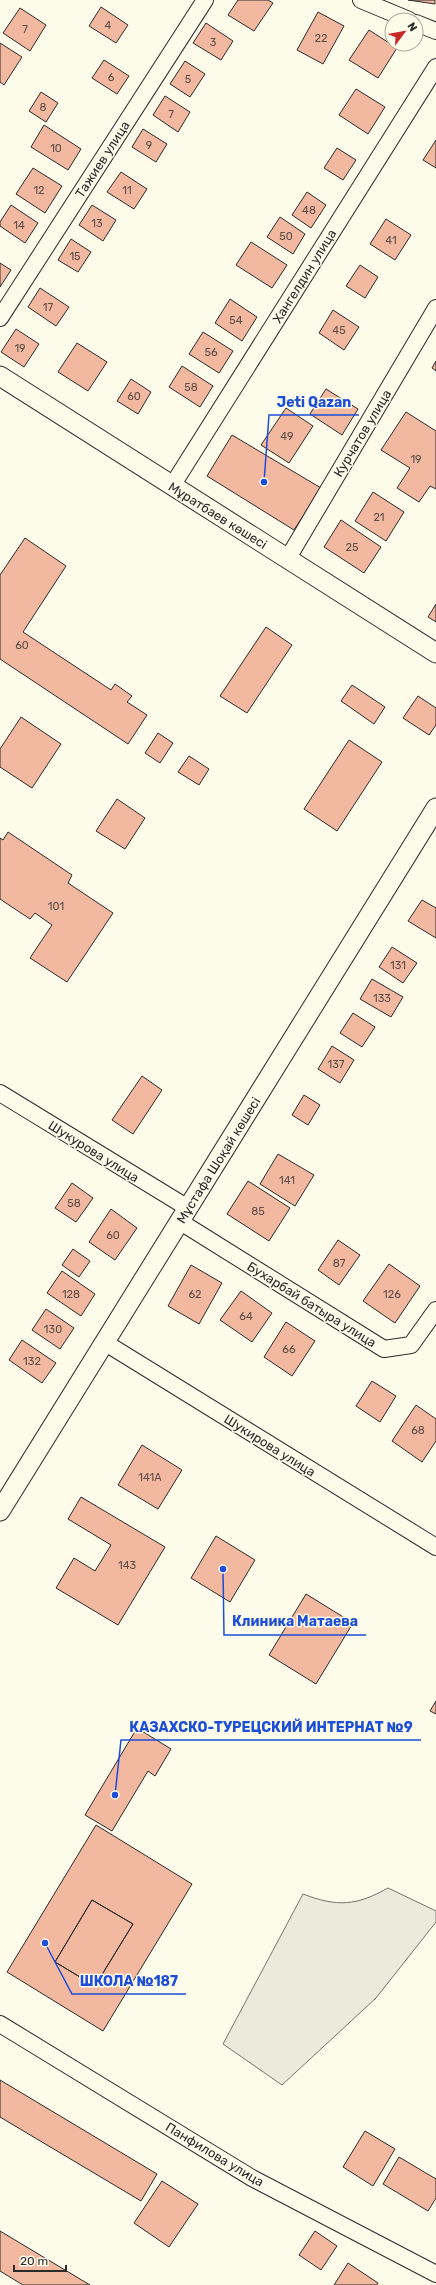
<svg xmlns="http://www.w3.org/2000/svg" width="436" height="2285" viewBox="0 0 436 2285" font-family="Rubik,sans-serif">
<style>
.green{fill:#ecebdb;stroke:#74746e}
.building{fill:#f2b8a0;stroke:#2b2b2b;fill-rule:evenodd}
.lines{fill:none;stroke-linecap:round;stroke-linejoin:round}
.minor-casing{stroke:#2b2b2b;stroke-width:18}
.tertiary-casing{stroke:#2b2b2b;stroke-width:21}
.minor{stroke:#fdfbea;stroke-width:16}
.tertiary{stroke:#fdfbea;stroke-width:19}
.labels{text-anchor:middle;stroke-width:3;stroke-linejoin:round;paint-order:stroke}
.number-label{font-size:11px;fill:#5d4e48}
.street-label{font-size:13px;fill:#2b2b2b;stroke:#fdfbea}
.leader{fill:none;stroke:#1d4ed8;stroke-width:1.5}
.callout-dot{fill:#1d4ed8;stroke:#fdfbea;stroke-width:1.5}
.callout-label{font-size:14px;text-anchor:middle;font-weight:bold;fill:#1d4ed8;stroke:#fdfbea;stroke-width:3;stroke-linejoin:round;paint-order:stroke}
</style>
<rect width="100%" height="100%" fill="#fdfbea"/>
<path class="green" d="M388,1888L436,1911V1922L376,1998L282,2085L223,2044L303,1894C337,1907 356,1906 388,1888Z"/>
<path class="building" d="M238,0H268L273,3L254,31L228,15Z
M408,0H435V4Z
M101,7L128,25L116,43L89,26Z
M20,8L46,25L30,51L3,33Z
M318,12L344,26L323,64L297,50Z
M206,23L233,41L221,60L193,43Z
M369,30L397,48L378,78L349,60Z
M0,43L22,57L4,85L0,82Z
M104,60L129,76L117,94L92,78Z
M185,61L205,74L190,97L170,84Z
M356,89L385,107L368,134L339,115Z
M41,92L58,103L46,122L29,111Z
M165,96L190,112L178,132L153,115Z
M44,125L81,149L68,170L31,147Z
M143,129L167,144L156,162L132,147Z
M436,140V168L423,160Z
M337,148L356,160L343,180L324,168Z
M33,168L62,186L45,213L16,194Z
M121,172L147,189L134,209L107,192Z
M307,192L326,205L311,228L292,215Z
M11,205L38,223L25,243L0,226V222Z
M92,205L116,220L103,241L79,225Z
M280,217L305,234L293,254L267,237Z
M386,219L411,235L395,260L370,244Z
M71,239L91,252L78,272L58,260Z
M251,242L287,265L272,288L236,265Z
M0,263L11,270L0,287Z
M360,265L378,277L365,298L346,286Z
M40,288L69,307L56,326L28,307Z
M230,299L257,317L242,341L215,323Z
M333,310L359,327L344,350L319,333Z
M16,329L39,344L24,367L1,352Z
M203,332L233,351L219,373L189,354Z
M77,343L107,362L88,391L58,372Z
M436,361V371L432,368Z
M182,366L213,386L200,407L169,387Z
M131,379L151,392L138,414L117,401Z
M326,389L358,409L342,435L310,414Z
M286,408L313,426L289,463L261,445Z
M406,412L436,431V489L430,486L419,502L397,488L410,468L381,450Z
M232,435L321,488L294,530L207,476Z
M373,492L404,512L386,541L355,521Z
M341,520L381,547L364,573L324,547Z
M25,538L66,566L23,632L111,690L115,684L132,696L127,702L147,715L128,744L0,659V575Z
M436,604V622L428,617Z
M266,627L292,645L247,713L220,696Z
M352,685L385,707L374,724L341,701Z
M418,696L436,708V725L429,735L403,718Z
M21,717L61,744L32,788L0,767V749Z
M158,733L173,743L160,763L145,753Z
M349,740L382,762L337,831L304,809Z
M189,756L209,769L199,785L178,772Z
M117,799L145,818L125,849L96,831Z
M8,832L72,875L68,883L113,913L67,982L30,958L52,925L35,913L30,919L0,899V838L3,840Z
M422,900L436,908V938L408,921Z
M392,947L417,963L403,983L379,967Z
M372,979L403,997L391,1017L360,999Z
M353,1013L375,1027L362,1047L340,1033Z
M332,1046L354,1060L340,1083L318,1069Z
M142,1076L162,1090L133,1134L112,1120Z
M304,1095L320,1105L308,1125L292,1115Z
M278,1154L314,1175L295,1206L260,1184Z
M248,1181L290,1208L269,1241L227,1214Z
M72,1183L93,1198L76,1222L55,1208Z
M111,1209L137,1228L115,1260L89,1242Z
M338,1240L360,1255L339,1285L318,1270Z
M73,1249L90,1261L79,1277L62,1265Z
M389,1264L420,1286L395,1323L363,1301Z
M191,1265L222,1283L199,1324L168,1306Z
M62,1271L95,1294L81,1316L47,1293Z
M241,1291L272,1313L252,1342L220,1320Z
M46,1309L74,1328L60,1349L32,1330Z
M286,1322L315,1341L292,1376L264,1357Z
M22,1340L56,1363L42,1383L9,1360Z
M372,1381L396,1396L380,1422L356,1406Z
M416,1405L436,1419V1441L422,1462L392,1441Z
M142,1445L182,1470L158,1509L118,1485Z
M81,1497L165,1547L118,1625L56,1588L74,1558L95,1571L111,1545L68,1519Z
M216,1536L255,1560L230,1602L191,1578Z
M306,1594L353,1623L316,1684L269,1655Z
M436,1701V1714L430,1711Z
M137,1728L171,1749L155,1776L148,1771L112,1831L85,1815Z
M96,1825L192,1884L103,2031L7,1972ZM92,1900L133,1924L95,1986L55,1962Z
M92,1900L133,1924L95,1986L55,1962Z
M0,2080L157,2174L141,2201L0,2117Z
M365,2131L395,2149L373,2186L343,2167Z
M399,2157L436,2179V2198L428,2211L383,2184Z
M162,2181L198,2204L169,2247L134,2223Z
M0,2231L90,2285H23L0,2271Z
M315,2231L337,2246L321,2270L299,2255Z
M348,2263L378,2283L377,2285H334Z"/>
<g class="lines">
<defs>
<path id="minor" d="M361,0L409,20
M416,23L436,31
M0,318L205,0
M172,486L436,67
M288,558L436,308
M0,1093L188,1208
M179,1221L384,1349L411,1345L436,1310
M104,1342L436,1547
M0,2024L252,2178L436,2274"/>
<path id="tertiary" d="M0,376L436,653
M0,1511L436,808"/>
</defs>
<use href="#minor" class="minor-casing"/>
<use href="#tertiary" class="tertiary-casing"/>
<use href="#minor" class="minor"/>
<use href="#tertiary" class="tertiary"/>
</g>
<g class="labels">
<g class="number-label">
<text x="108" y="29">4</text>
<text x="25" y="33">7</text>
<text x="321" y="42">22</text>
<text x="213" y="46">3</text>
<text x="111" y="81">6</text>
<text x="188" y="83">5</text>
<text x="43" y="111">8</text>
<text x="171" y="118">7</text>
<text x="149" y="149">9</text>
<text x="56" y="152">10</text>
<text x="39" y="194">12</text>
<text x="127" y="194">11</text>
<text x="309" y="214">48</text>
<text x="97" y="227">13</text>
<text x="19" y="229">14</text>
<text x="286" y="240">50</text>
<text x="391" y="244">41</text>
<text x="75" y="260">15</text>
<text x="48" y="311">17</text>
<text x="236" y="324">54</text>
<text x="339" y="334">45</text>
<text x="20" y="352">19</text>
<text x="211" y="356">56</text>
<text x="191" y="391">58</text>
<text x="134" y="400">60</text>
<text x="287" y="440">49</text>
<text x="416" y="463">19</text>
<text x="379" y="521">21</text>
<text x="352" y="551">25</text>
<text x="22" y="649">60</text>
<text x="56" y="910">101</text>
<text x="398" y="969">131</text>
<text x="382" y="1002">133</text>
<text x="336" y="1068">137</text>
<text x="287" y="1184">141</text>
<text x="74" y="1207">58</text>
<text x="258" y="1215">85</text>
<text x="113" y="1239">60</text>
<text x="339" y="1267">87</text>
<text x="71" y="1298">128</text>
<text x="195" y="1298">62</text>
<text x="392" y="1298">126</text>
<text x="246" y="1320">64</text>
<text x="53" y="1333">130</text>
<text x="289" y="1353">66</text>
<text x="32" y="1365">132</text>
<text x="418" y="1434">68</text>
<text x="150" y="1481">141А</text>
<text x="127" y="1569">143</text>
</g>
<g class="street-label">
<text transform="translate(102 159) rotate(-57)" y="5">Тажиев улица</text>
<text transform="translate(304 276) rotate(-58)" y="5">Хангелдин улица</text>
<text transform="translate(362 433) rotate(-59)" y="5">Курчатов улица</text>
<text transform="translate(218 515) rotate(32)" y="5">Мұратбаев көшесі</text>
<text transform="translate(94 1151) rotate(32)" y="5">Шукурова улица</text>
<text transform="translate(218 1160) rotate(-58)" y="5">Мұстафа Шоқай көшесі</text>
<text transform="translate(312 1304) rotate(32)" y="5">Бухарбай батыра улица</text>
<text transform="translate(270 1445) rotate(32)" y="5">Шукирова улица</text>
<text transform="translate(215 2154) rotate(31)" y="5">Панфилова улица</text>
</g>
</g>
<path class="leader" d="M264 482L269 415H359M223 1569L224 1635H366M115 1795L121 1740H421M45 1943L72 1994H186"/>
<g class="callout-dot">
<circle cx="264" cy="482" r="4"/>
<circle cx="223" cy="1569" r="4"/>
<circle cx="115" cy="1795" r="4"/>
<circle cx="45" cy="1943" r="4"/>
</g>
<g class="callout-label">
<text x="314" y="407">Jeti Qazan</text>
<text x="295" y="1626">Клиника Матаева</text>
<text x="271" y="1732">КАЗАХСКО-ТУРЕЦСКИЙ ИНТЕРНАТ №9</text>
<text x="129" y="1986">ШКОЛА №187</text>
</g>
<g transform="translate(404 32) rotate(58)"><circle r="19" fill="#fdfbea" stroke="#a9a89e"/>
<path d="M0-3L7 15L0 10L-7 15Z" fill="#c62828"/>
<text y="-6" font-size="11" font-weight="bold" text-anchor="middle" fill="#2b2b2b">N</text>
</g>
<path d="M14 2265v6h52v-6" fill="none" stroke="#2b2b2b" stroke-width="2"/>
<text x="20" y="2265" font-size="12" fill="#2b2b2b" stroke="#fdfbea" stroke-width="3" paint-order="stroke">20 m</text>
</svg>
